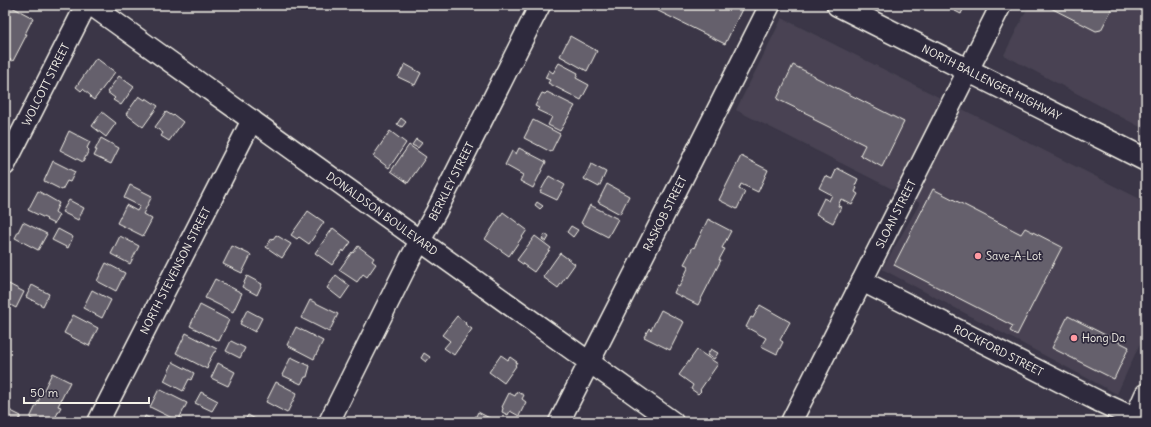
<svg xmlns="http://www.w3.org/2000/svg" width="1151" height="427" viewBox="0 0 1151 427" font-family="Delius,sans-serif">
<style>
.built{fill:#484352}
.building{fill:#65616c;stroke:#f4f1e8}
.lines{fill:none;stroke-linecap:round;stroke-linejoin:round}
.minor-casing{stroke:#f4f1e8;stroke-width:23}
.secondary-casing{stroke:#f4f1e8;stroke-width:25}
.minor{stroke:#2f2a3d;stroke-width:20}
.secondary{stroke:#2f2a3d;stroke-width:22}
.poi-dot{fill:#ff9aa2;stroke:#2f2a3d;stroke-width:1.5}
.labels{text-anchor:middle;stroke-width:3.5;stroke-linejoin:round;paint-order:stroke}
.street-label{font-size:11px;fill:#f4f1e8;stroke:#2f2a3d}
.poi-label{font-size:11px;fill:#f4f1e8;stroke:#2f2a3d;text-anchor:start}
</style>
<rect width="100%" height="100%" fill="#3b3647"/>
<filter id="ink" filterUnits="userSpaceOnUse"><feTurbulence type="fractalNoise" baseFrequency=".025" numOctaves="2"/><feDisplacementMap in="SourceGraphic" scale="8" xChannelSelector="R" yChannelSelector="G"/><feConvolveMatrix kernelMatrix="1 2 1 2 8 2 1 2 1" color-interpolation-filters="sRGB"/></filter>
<g filter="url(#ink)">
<path class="built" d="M1029,5H1146V130L1004,55Z
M782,18L1146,202V330L1117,394L882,269L920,203L736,110Z"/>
<path class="building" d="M646,5H744L725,44Z
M943,5H965L961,14Z
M1045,5H1114L1101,30L1096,31Z
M10,6L33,18L25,34H27L13,61L5,57V16Z
M570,36L597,51L587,71L560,56Z
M96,58L115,72L94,100L90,97L91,96L83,89L81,91L76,87Z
M559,63L578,73L576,78L589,85L581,100L548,83L550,80L545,78L549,70L553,73Z
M405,64L421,73L415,85L398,77Z
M793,65L815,76V77L904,122L882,167L860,155L865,145L813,119L814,117L777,99Z
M119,76L134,87L121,105L113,100L115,98L107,92Z
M547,92L575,106L560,131L548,125L552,117L537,110L539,108L535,106L542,93L545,94Z
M139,96L145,100L146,98L158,106L143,127L126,114Z
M102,112L116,123L106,137L92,126Z
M166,112L173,116L174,115L183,122L169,141L161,136L163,133L155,127Z
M401,118L406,122L402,127L397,124Z
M533,120L560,134L551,152L524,138Z
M69,131L90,142L87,148L89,150L83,162L60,150Z
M390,131L406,143L389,168L373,156Z
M101,138L119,148L111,164L94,156L97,150H95Z
M416,139L422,143L418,148L412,145Z
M409,145L426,157L408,183L391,171Z
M519,148L546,162L533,188L520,181L523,175L505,165L512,151L516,154Z
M741,156L768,170L758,192L741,184L739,189L745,192L737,209L719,200Z
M53,161L75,172L70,182L67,181L62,190L44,181Z
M591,164L606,172L599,187L584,179Z
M837,168L858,179L855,186L857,188L855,192L858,194L852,205L841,199L838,206L841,207L833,223L816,214L824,198L829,201L832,195L819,188L825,176L832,179Z
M549,176L565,185L557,200L540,192Z
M607,184L629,196L620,214L598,202Z
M130,185L152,196L143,214L152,219L143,236L117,223L126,205L137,211L140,206L124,198Z
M933,189L1021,234L1025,228L1062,247L1017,335L1010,331L1013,326L894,265Z
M38,191L59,203L55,212L59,215L54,224L46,220L47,219L28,210Z
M69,200L84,208L78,220L62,212Z
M537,202L543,206L540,209L535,205Z
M590,205L618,219L608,237L581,223Z
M308,211L324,222L309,244L299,237L297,239L291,235Z
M503,212L527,230L509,256L485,239Z
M708,219L731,231L722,248L725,249L719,260H721L698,305L674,293L677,286L679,287L689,266L684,264L693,247L694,248Z
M23,222L47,234L38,250L15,238Z
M571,226L578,230L573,237L567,232Z
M333,228L351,242L344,252L343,250L332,265L315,253Z
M58,229L73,237L68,248L52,240Z
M545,234L549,237L546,242L542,239Z
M276,235L291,244L282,258L266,247L272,238L273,239Z
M120,236L139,246L130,264L111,254Z
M535,236L551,248L534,272L517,260Z
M232,246L251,255L242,273L223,264Z
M358,246L374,258L372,261L376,264L367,277L363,274L357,282L339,270L352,252L353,253Z
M560,253L575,264L558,288L543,277Z
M106,263L125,273L116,291L97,281Z
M336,275L350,286L341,299L327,288Z
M247,276L262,284L257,295L242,287Z
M215,279L242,293L233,312L205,298Z
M5,282L24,292L16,308L5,302Z
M32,285L49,294L43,306L26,297Z
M92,290L111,300L102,318L83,308Z
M310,300L338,314L329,332L301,318Z
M200,305L229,320L219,341L190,326Z
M760,305L790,322L780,340L783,342L777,354L761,346L766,338L746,327L751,317L753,318Z
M247,310L262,318L255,332L240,324Z
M661,310L684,322L670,350L644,337L649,328L651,330Z
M73,315L98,328L89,346L64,333Z
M457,316L466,323L465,324L472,329L454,355L444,348L450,341L442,335Z
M1068,316L1129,347L1114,379L1052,348Z
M296,327L323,341L314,359L287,345Z
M186,333L217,349L215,352H214L207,365L208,366L207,369L176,353Z
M231,341L245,348L240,358L226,351Z
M711,349L718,353L714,359L707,355Z
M697,350L718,364L700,390L701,391L698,394L691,389L693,385L679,375Z
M424,353L430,357L426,362L421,358Z
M501,355L508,360L510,357L517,362L515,365L516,366L504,383L489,372Z
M291,357L310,366L307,377H305L301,384L282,375Z
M173,362L194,373L191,380L189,379L183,391L164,381Z
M218,363L235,372L228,386L211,378Z
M52,373L70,382L58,406L61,407L53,422H37L30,418Z
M276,382L297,393L287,413L266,402Z
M159,389L187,403L178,421L150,407Z
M201,392L218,401L212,411L195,403Z
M517,392L524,395L522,399L526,402L519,416L510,411L508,415L502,412L503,408L502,407L509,393L515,396Z
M5,408L21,416L18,422H5Z
M478,412L497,422H473Z
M248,415L261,422H244Z
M145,416L157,422H143Z"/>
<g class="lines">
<defs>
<g id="minor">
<path id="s1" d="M91,5L673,422"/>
<path id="s2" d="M5,165L86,5"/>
<path id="s3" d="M862,281L1098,401L1135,418"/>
<path id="s4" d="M98,422L252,120"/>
<path id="s5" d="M329,422L410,259L436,212L540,5"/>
<path id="s6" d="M559,422L693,158L770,5"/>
<path id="s7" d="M791,422L1001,5"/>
</g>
<g id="secondary">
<path id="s8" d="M838,5L1146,160"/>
<path d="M1134,422L1146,395"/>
</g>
</defs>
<use href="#minor" class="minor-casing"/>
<use href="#secondary" class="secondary-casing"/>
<use href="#minor" class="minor"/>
<use href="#secondary" class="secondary"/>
</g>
</g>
<g class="poi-dot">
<circle cx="978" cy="256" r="4"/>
<circle cx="1074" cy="338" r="4"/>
</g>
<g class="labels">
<g class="street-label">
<text dy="4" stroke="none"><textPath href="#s8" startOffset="172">NORTH BALLENGER HIGHWAY</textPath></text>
<text dy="4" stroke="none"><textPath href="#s2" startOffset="90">WOLCOTT STREET</textPath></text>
<text dy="4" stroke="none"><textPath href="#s5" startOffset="270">BERKLEY STREET</textPath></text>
<text dy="4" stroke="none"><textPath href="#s1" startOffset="358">DONALDSON BOULEVARD</textPath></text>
<text dy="4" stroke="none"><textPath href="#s6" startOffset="234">RASKOB STREET</textPath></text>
<text dy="4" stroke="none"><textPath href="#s7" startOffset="233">SLOAN STREET</textPath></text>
<text dy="4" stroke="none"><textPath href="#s4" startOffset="170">NORTH STEVENSON STREET</textPath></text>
<text dy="4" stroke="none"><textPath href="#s3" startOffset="153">ROCKFORD STREET</textPath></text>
</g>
<g class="poi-label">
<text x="986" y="260">Save-A-Lot</text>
<text x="1082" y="342">Hong Da</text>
</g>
</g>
<rect width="1151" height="427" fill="none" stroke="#2f2a3d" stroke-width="20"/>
<rect x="10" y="10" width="1131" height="407" fill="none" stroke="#f4f1e8" stroke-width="1.5" filter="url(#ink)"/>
<path d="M24 397v6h125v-6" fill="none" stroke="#f4f1e8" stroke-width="2"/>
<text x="30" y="397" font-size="12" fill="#f4f1e8" stroke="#2f2a3d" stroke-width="3" paint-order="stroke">50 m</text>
</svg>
